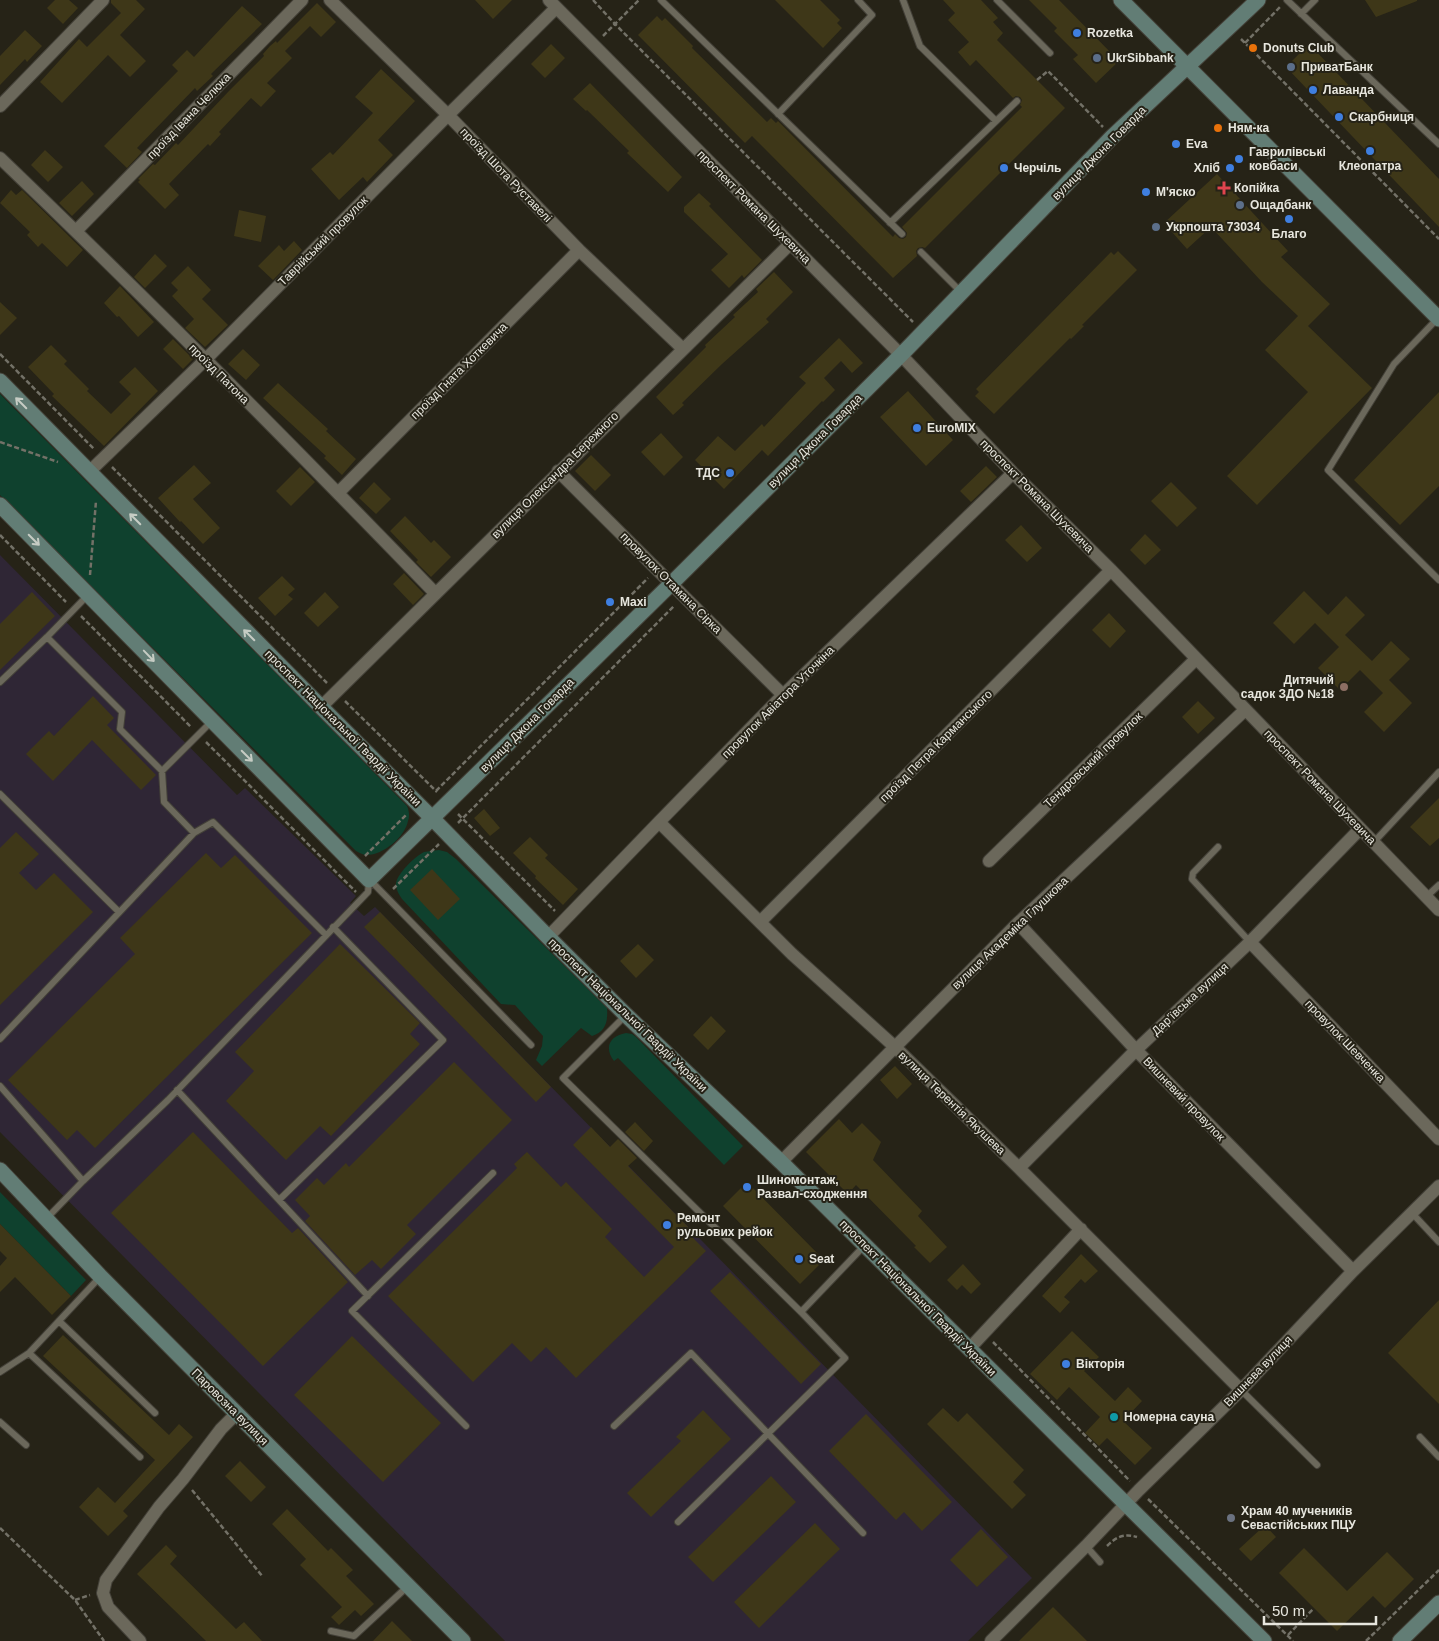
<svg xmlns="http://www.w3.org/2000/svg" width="1439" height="1641" viewBox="0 0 1439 1641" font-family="Arial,sans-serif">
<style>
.commercial{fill:#2f2635}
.green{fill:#0f412e}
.building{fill:#3e3718}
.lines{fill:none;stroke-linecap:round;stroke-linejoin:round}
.lane-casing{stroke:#434038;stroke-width:8}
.street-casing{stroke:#434038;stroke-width:14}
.secondary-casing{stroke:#434038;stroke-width:17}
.path{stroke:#737167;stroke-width:2.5;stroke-dasharray:5 2.5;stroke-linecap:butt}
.lane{stroke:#6b685b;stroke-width:6}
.street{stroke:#6b685b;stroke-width:12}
.secondary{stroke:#627d75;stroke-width:15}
.oneway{stroke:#c6ccc4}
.shop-dot{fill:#3f7fe0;stroke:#262317;stroke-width:2}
.food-dot{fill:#e8710a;stroke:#262317;stroke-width:2}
.service-dot{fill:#5c6f8a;stroke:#262317;stroke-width:2}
.health-dot{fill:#e0444e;stroke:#262317;stroke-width:2}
.education-dot{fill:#8d6e63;stroke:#262317;stroke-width:2}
.culture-dot{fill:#0f9aa8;stroke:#262317;stroke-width:2}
.worship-dot{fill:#6b7280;stroke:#262317;stroke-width:2}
.labels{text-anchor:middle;stroke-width:4;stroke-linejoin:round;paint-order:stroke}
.poi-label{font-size:12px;font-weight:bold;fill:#e7e6de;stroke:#262317;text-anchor:start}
.street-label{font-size:12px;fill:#e7e6de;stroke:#262317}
</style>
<rect width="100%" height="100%" fill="#262317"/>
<path class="commercial" d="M0,555L237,795L245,788L356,896L350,903L364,916L375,907L380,912L1032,1578L968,1641H505L0,1132Z"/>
<path class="green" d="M0,394L407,806C409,811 410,816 408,821C405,837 383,855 367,855C363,855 360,853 356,851L0,495Z
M439,850L447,852L456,859L607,1008C608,1021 606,1032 592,1036L581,1028L542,1066L536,1060L542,1046L543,1036L515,1005L501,1004L402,899C399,894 396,890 396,884C396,875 415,856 424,852C428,851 434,851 439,850Z
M626,1033L632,1034L636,1037L743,1146L724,1165L618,1058L614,1061C604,1048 609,1036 626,1033Z
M0,1192L86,1280L71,1296L0,1224Z"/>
<path class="building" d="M55,0H69L78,8L63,24L47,8Z
M111,0H136L145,9L120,35L146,61L130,77L108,55L62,103L40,82L79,39L87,47L121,13L111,3Z
M475,0H512L493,19Z
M775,0H820L840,20L837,23L842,28L823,48Z
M943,0H981L998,18L993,22L1003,33L997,40L1065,108L925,248L922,247L918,248L916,251L917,256L893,278L752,136L745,143L638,35L657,16L662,21L665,18L693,46L692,48L767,122L771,118L776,123L778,121L893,237L895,234L899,238L903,239L906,237L907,233L902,227L1022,107L1020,105L1022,100L1020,97L1016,96L1013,98L976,60L970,66L958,52L969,42L948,20L955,13Z
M1029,0H1059L1119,61L1096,83L1073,59L1078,55L1054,31L1057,28Z
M1365,0H1417V1L1376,17Z
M317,3L336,22L321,37L310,26L285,51L292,58L267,83L276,91L261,107L251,98L219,132L221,134L210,146L208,144L169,184L179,195L165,209L138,182L140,180L138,179L153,164L155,165L176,143L178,145L228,92L264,56L263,54L270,46L276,41L277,43Z
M242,6L262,24L211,74L213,76L197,91L195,88L137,148L142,152L127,168L104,146L178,71L172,65L187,50L194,57Z
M25,30L42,46L27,62L25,59L0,85V56Z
M551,44L565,58L545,78L531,64Z
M1309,44L1439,179V227L1286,67Z
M381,69L415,101L378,140L393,155L367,182L363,177L339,200L311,169L330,152L333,155L373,113L355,97Z
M590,83L682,177L668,192L627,153L629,151L587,110L586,111L573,99Z
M45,150L63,167L48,182L31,165Z
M1217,174L1288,251L1281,257L1330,304L1308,326L1372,388L1257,505L1227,476L1308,392L1265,350L1298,316L1262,282L1211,227L1187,249L1164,223Z
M82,181L94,194L72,216L59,203Z
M11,190L16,195L22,190L83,250L67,267L42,243L38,247L27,235L30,232L0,203Z
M699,193L711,204L709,206L762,260L744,278L742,275L729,288L711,270L728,254L684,212V207Z
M239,210L266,216L261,242L234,236Z
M294,241L302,250L273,280L258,266L279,245L284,251Z
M1118,251L1137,270L1082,325L1084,326L1071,339L1070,338L994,414L975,396L979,392L976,389L1111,252L1114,255Z
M155,254L167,266L145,288L134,277Z
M188,266L211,290L202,299L228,325L205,347L185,328L194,319L172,296L178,290L171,283Z
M774,272L793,292L766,319L769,322L722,364L682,403L684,405L673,415L656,397L706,347L705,345L735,317L733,315L758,292L756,289Z
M120,286L154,322L138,337L119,316L117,317L104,303Z
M0,302L17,318L0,335Z
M839,338L863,363L852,373L841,361L824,378L835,390L823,402L822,401L768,456L762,450L724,489L695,460L718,436L735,451L762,424L764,427L806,383L799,377Z
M173,339L193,359L183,369L163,349Z
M51,345L67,361L64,364L89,389L87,391L111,414L131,394L119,382L135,367L158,391L104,446L52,396L54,394L28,367Z
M243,349L260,365L246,380L228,364Z
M278,383L328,429L326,431L356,459L342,475L324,458L326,456L263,398Z
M908,391L953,440L926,466L880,417Z
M1439,392V486L1400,525L1354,480Z
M661,433L683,457L664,476L641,452Z
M591,455L611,475L595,491L575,471Z
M194,465L211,483L193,499L220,528L203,544L181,521L180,522L158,498Z
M986,466L997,477L971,502L960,491Z
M300,467L315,482L291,506L276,491Z
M374,482L391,499L376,514L359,498Z
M1171,482L1197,508L1177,527L1151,501Z
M405,516L431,543L434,540L451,557L431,577L416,562L418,560L390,531Z
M1021,525L1042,548L1027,562L1005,540Z
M1145,534L1161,550L1145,565L1130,550Z
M404,573L424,594L413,605L393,584Z
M282,576L295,589L288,595L293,599L275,616L258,598Z
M1304,591L1328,615L1346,596L1365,615L1345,635L1372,661L1391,641L1410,659L1389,680L1412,703L1384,732L1364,712L1383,693L1360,670L1340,690L1318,668L1339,647L1315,623L1294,644L1273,623Z
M32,592L55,616L0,670V624Z
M325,592L339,607L318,627L304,613Z
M1109,613L1126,631L1110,648L1092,630Z
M93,696L114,718L107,725L156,775L141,790L92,740L53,781L26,754L49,731L54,736Z
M1198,701L1215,718L1198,734L1182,717Z
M1439,798V838L1430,846L1410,827Z
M484,809L500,828L490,836L474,818Z
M16,832L39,854L19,873L36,890L54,873L93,912L0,1005V848Z
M530,837L548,855L545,858L578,889L563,905L535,878L536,876L513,853Z
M206,853L221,868L235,855L312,933L95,1148L77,1130L67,1140L8,1080L135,954L120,938Z
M432,869L460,899L438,920L410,890Z
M380,912L551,1087L536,1102L364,927Z
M340,944L420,1023L410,1034L420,1044L331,1136L320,1126L286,1160L226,1101L254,1071L235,1052Z
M638,944L654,960L636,978L620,961Z
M711,1016L726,1031L708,1050L693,1035Z
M454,1062L512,1120L407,1225L416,1234L381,1269L372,1260L355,1275L305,1221L310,1216L295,1200L317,1178L324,1185L346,1163L349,1167Z
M895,1066L912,1084L897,1099L880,1080Z
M839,1119L852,1133L862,1123L881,1142L873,1160L922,1211L918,1216L947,1247L930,1263L914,1247L916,1246L856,1185L848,1194L806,1152Z
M635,1122L653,1141L644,1151L625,1132Z
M591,1127L610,1147L618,1139L637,1158L628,1166L691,1230L688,1233L706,1251L576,1378L546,1347L531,1362L512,1343L473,1382L388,1296L517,1168L514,1164L527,1152L561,1187L566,1182L612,1229L605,1237L644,1277L674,1247L573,1145Z
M193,1132L292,1233L298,1228L348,1282L263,1366L111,1213Z
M747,1182L824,1260L800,1284L723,1206Z
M0,1224L71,1296L52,1315L15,1277L0,1292V1266L7,1258L0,1251Z
M1081,1254L1098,1271L1085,1283L1081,1279L1064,1297L1070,1302L1060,1313L1042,1296Z
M963,1264L981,1284L971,1294L962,1285L957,1290L947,1280Z
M730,1272L821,1364L801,1384L710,1291Z
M1439,1300V1404L1388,1353Z
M1072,1331L1099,1357L1084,1371L1115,1401L1128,1387L1142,1401L1123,1421L1152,1448L1135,1465L1107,1438L1099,1446L1085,1433L1100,1417L1069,1387L1057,1400L1030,1374Z
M63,1335L169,1435L179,1424L193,1437L123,1511L128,1516L108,1536L79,1507L98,1487L115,1503L155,1460L43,1356Z
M352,1336L441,1423L383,1482L294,1395Z
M943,1408L958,1422L967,1413L1024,1470L1013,1482L1026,1495L1012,1509L927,1424Z
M703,1410L731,1439L651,1517L627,1493L681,1441L676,1437Z
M866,1414L952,1502L922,1531L904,1512L896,1520L829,1451Z
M240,1461L266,1487L251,1502L225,1476Z
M771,1476L796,1502L713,1582L688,1557Z
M287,1509L328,1551L331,1548L353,1570L346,1576L374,1604L361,1616L355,1610L339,1625L331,1617L342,1607L300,1565L306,1559L272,1524Z
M815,1523L840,1549L759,1628L734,1602Z
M1265,1525L1276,1537L1251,1561L1239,1549Z
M981,1529L1008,1557L977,1587L950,1560Z
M166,1545L177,1556L170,1564L236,1629L244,1622L262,1641H206L137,1574Z
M1304,1548L1347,1591L1387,1552L1414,1579L1385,1608L1373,1596L1337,1631L1279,1573Z
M1053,1607L1087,1641H1019Z
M392,1621L412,1641H373Z"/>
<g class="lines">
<defs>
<path id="lane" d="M661,0L902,234
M903,0L920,46L996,121
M997,0L1050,53
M1287,0L1439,144
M1301,14L1315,0
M778,114L872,15L858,0
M890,223L1017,101
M921,252L961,292
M1437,319L1394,364L1328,470L1439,580
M47,637L88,595
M0,682L47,637L122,712L120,729L162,771
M0,794L119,912
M194,833L164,802L162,771L212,721
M1374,842L1439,772
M1218,847L1193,873L1192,879L1250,942
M370,880L531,1045
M1426,897L1439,885
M626,1015L563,1078L801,1312
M0,1039L194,833L213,822L326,935
M0,1086L83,1181
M177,1090L368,1296
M279,1200L443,1040L333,927
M1412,1213L1439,1242
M47,1218L83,1181L168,1100L368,892L369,881
M100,1277L29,1353L140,1457
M59,1321L155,1413
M0,1372L29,1353
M1241,1390L1317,1465
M0,1422L26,1445
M466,1426L352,1311L493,1173
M614,1426L691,1353L863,1533
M1420,1437L1439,1457
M678,1522L845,1358L801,1312L864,1246
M1086,1546L1100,1562
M331,1631L354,1636L408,1586"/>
<path id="street" d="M330,0L448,115L579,250L683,349
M549,0L901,355L1013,473L1111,570L1439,910
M0,106L103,0
M0,158C148,300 293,446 435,593
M76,231L302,0
M558,471L783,695
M89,472L205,360L448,115L556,8
M338,493L579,250
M321,707L790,244
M659,822L792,954L895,1047L1019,1168L1241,1390
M989,861L1196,659
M760,922L1111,570
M1018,923L1136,1050L1353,1271
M548,937L659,822L783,695L1013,473
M1250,942L1439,1139
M781,1162L1018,923L1245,710
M1019,1168L1136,1050L1250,942L1360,829
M969,1349L1081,1229
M140,1641L108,1607L103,1593L106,1580L159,1507L183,1479L221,1429L237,1413
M991,1641L1086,1546L1139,1490L1241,1390L1353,1271L1439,1186"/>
<path id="secondary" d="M1121,0L1439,319
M0,381L321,707L432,818L548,937L626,1015L781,1162L1264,1641
M0,505L369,880L672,583L901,355L1112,137L1258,0
M0,1170L100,1276L463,1641
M1400,1641L1439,1603"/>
</defs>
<use href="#lane" class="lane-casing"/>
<use href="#street" class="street-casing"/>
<use href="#secondary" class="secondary-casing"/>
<path class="path" d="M593,0L615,24L913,322
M603,36L639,0
M1241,39L1439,239
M1245,43L1281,6
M1037,80L1048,71L1103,127
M0,354L94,449
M0,442L58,462
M112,467L327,683
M0,535L66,602
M90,575L96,501
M81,616L191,727
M345,701L437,792
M206,742L356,892
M436,791L648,578
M458,814L555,911
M458,823L674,606
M365,856L407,814
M393,889L439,844
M993,1342L1130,1481
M192,1490L263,1577
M1148,1499L1293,1641
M0,1528L75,1600L104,1641
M1107,1546C1116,1537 1124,1533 1137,1537
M75,1600L90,1595
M1288,1635L1314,1608
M1366,1641L1439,1570"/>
<use href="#lane" class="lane"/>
<use href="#street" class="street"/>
<use href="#secondary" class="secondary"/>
</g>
<defs><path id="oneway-shaft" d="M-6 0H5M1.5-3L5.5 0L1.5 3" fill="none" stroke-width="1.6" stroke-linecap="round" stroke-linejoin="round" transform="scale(1.25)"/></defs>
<g class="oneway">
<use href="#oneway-shaft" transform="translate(21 403) rotate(-135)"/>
<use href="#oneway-shaft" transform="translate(135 519) rotate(-135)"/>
<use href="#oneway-shaft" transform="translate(34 540) rotate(45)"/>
<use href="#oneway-shaft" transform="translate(249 635) rotate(-135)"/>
<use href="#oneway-shaft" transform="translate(149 656) rotate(46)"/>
<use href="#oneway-shaft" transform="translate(247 756) rotate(45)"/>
</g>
<g class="shop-dot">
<circle cx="1077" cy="33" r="5"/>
<circle cx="1313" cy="90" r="5"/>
<circle cx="1339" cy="117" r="5"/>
<circle cx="1176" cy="144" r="5"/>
<circle cx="1370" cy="151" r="5"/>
<circle cx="1239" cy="159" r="5"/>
<circle cx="1004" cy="168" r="5"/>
<circle cx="1230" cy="168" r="5"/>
<circle cx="1146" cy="192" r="5"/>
<circle cx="1289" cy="219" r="5"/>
<circle cx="917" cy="428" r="5"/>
<circle cx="730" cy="473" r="5"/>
<circle cx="610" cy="602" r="5"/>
<circle cx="747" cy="1187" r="5"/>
<circle cx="667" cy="1225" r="5"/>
<circle cx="799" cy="1259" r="5"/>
<circle cx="1066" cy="1364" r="5"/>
</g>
<g class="food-dot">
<circle cx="1253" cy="48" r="5"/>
<circle cx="1218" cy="128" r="5"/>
</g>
<g class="service-dot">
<circle cx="1097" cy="58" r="5"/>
<circle cx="1291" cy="67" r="5"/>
<circle cx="1240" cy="205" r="5"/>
<circle cx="1156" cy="227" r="5"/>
</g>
<path class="health-dot" d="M1221.5 180.5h5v5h5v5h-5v5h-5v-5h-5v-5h5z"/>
<circle class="education-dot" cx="1344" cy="687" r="5"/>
<circle class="culture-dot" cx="1114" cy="1417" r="5"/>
<circle class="worship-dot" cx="1231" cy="1518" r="5"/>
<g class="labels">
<g class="poi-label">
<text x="1087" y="37">Rozetka</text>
<text x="1263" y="52">Donuts Club</text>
<text x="1107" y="62">UkrSibbank</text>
<text x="1301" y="71">ПриватБанк</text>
<text x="1323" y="94">Лаванда</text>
<text x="1349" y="121">Скарбниця</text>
<text x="1228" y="132">Ням-ка</text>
<text x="1186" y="148">Eva</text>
<text x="1249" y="156">Гаврилівські<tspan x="1249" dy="14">ковбаси</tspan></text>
<text x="1370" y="170" text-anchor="middle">Клеопатра</text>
<text x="1014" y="172">Черчіль</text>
<text x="1220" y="172" text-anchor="end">Хліб</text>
<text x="1234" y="192">Копійка</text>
<text x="1156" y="196">М'яско</text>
<text x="1250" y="209">Ощадбанк</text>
<text x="1166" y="231">Укрпошта 73034</text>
<text x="1289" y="238" text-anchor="middle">Благо</text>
<text x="927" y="432">EuroMIX</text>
<text x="720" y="477" text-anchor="end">ТДС</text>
<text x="620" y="606">Maxi</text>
<text x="1334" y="684" text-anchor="end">Дитячий<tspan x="1334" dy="14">садок ЗДО №18</tspan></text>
<text x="757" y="1184">Шиномонтаж,<tspan x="757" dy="14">Развал-сходження</tspan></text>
<text x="677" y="1222">Ремонт<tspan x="677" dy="14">рульових рейок</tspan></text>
<text x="809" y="1263">Seat</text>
<text x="1076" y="1368">Вікторія</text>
<text x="1124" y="1421">Номерна сауна</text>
<text x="1241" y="1515">Храм 40 мучеників<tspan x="1241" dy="14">Севастійських ПЦУ</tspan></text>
</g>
<g class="street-label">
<text transform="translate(189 116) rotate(-46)" y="4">проїзд Івана Челюка</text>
<text transform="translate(1099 153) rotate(-45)" y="4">вулиця Джона Говарда</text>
<text transform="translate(506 175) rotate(46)" y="4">проїзд Шота Руставелі</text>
<text transform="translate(754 207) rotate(45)" y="4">проспект Романа Шухевича</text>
<text transform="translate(323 241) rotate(-45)" y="4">Таврійський провулок</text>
<text transform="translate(459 371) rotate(-45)" y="4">проїзд Гната Хоткевича</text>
<text transform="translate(219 374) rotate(45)" y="4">проїзд Патона</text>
<text transform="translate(815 441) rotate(-45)" y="4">вулиця Джона Говарда</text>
<text transform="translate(555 475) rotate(-45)" y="4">вулиця Олександра Бережного</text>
<text transform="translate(1037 496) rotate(45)" y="4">проспект Романа Шухевича</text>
<text transform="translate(671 583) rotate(45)" y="4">провулок Отамана Сірка</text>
<text transform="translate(778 702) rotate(-45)" y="4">провулок Авіатора Уточкіна</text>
<text transform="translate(527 725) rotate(-45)" y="4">вулиця Джона Говарда</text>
<text transform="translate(343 728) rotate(45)" y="4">проспект Національної Гвардії України</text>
<text transform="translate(936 746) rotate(-45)" y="4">проїзд Петра Карманського</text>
<text transform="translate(1093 760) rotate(-44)" y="4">Тендровський провулок</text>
<text transform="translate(1320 787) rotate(46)" y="4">проспект Романа Шухевича</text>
<text transform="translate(1010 933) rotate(-44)" y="4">вулиця Академіка Глушкова</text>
<text transform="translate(1190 999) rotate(-43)" y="4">Дар'ївська вулиця</text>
<text transform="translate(628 1015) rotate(44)" y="4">проспект Національної Гвардії України</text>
<text transform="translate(1345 1041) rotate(46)" y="4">провулок Шевченка</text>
<text transform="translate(1184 1099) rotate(46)" y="4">Вишневий провулок</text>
<text transform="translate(952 1103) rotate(44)" y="4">вулиця Терентія Якушева</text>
<text transform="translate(918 1298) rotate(45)" y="4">проспект Національної Гвардії України</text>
<text transform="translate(1258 1371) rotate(-46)" y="4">Вишнева вулиця</text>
<text transform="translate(230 1407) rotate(45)" y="4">Паровозна вулиця</text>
</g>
</g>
<path d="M1264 1616v8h112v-8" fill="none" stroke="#e7e6de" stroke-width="2.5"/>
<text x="1272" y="1616" font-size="15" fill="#e7e6de" stroke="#262317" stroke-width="4" paint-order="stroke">50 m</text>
</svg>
